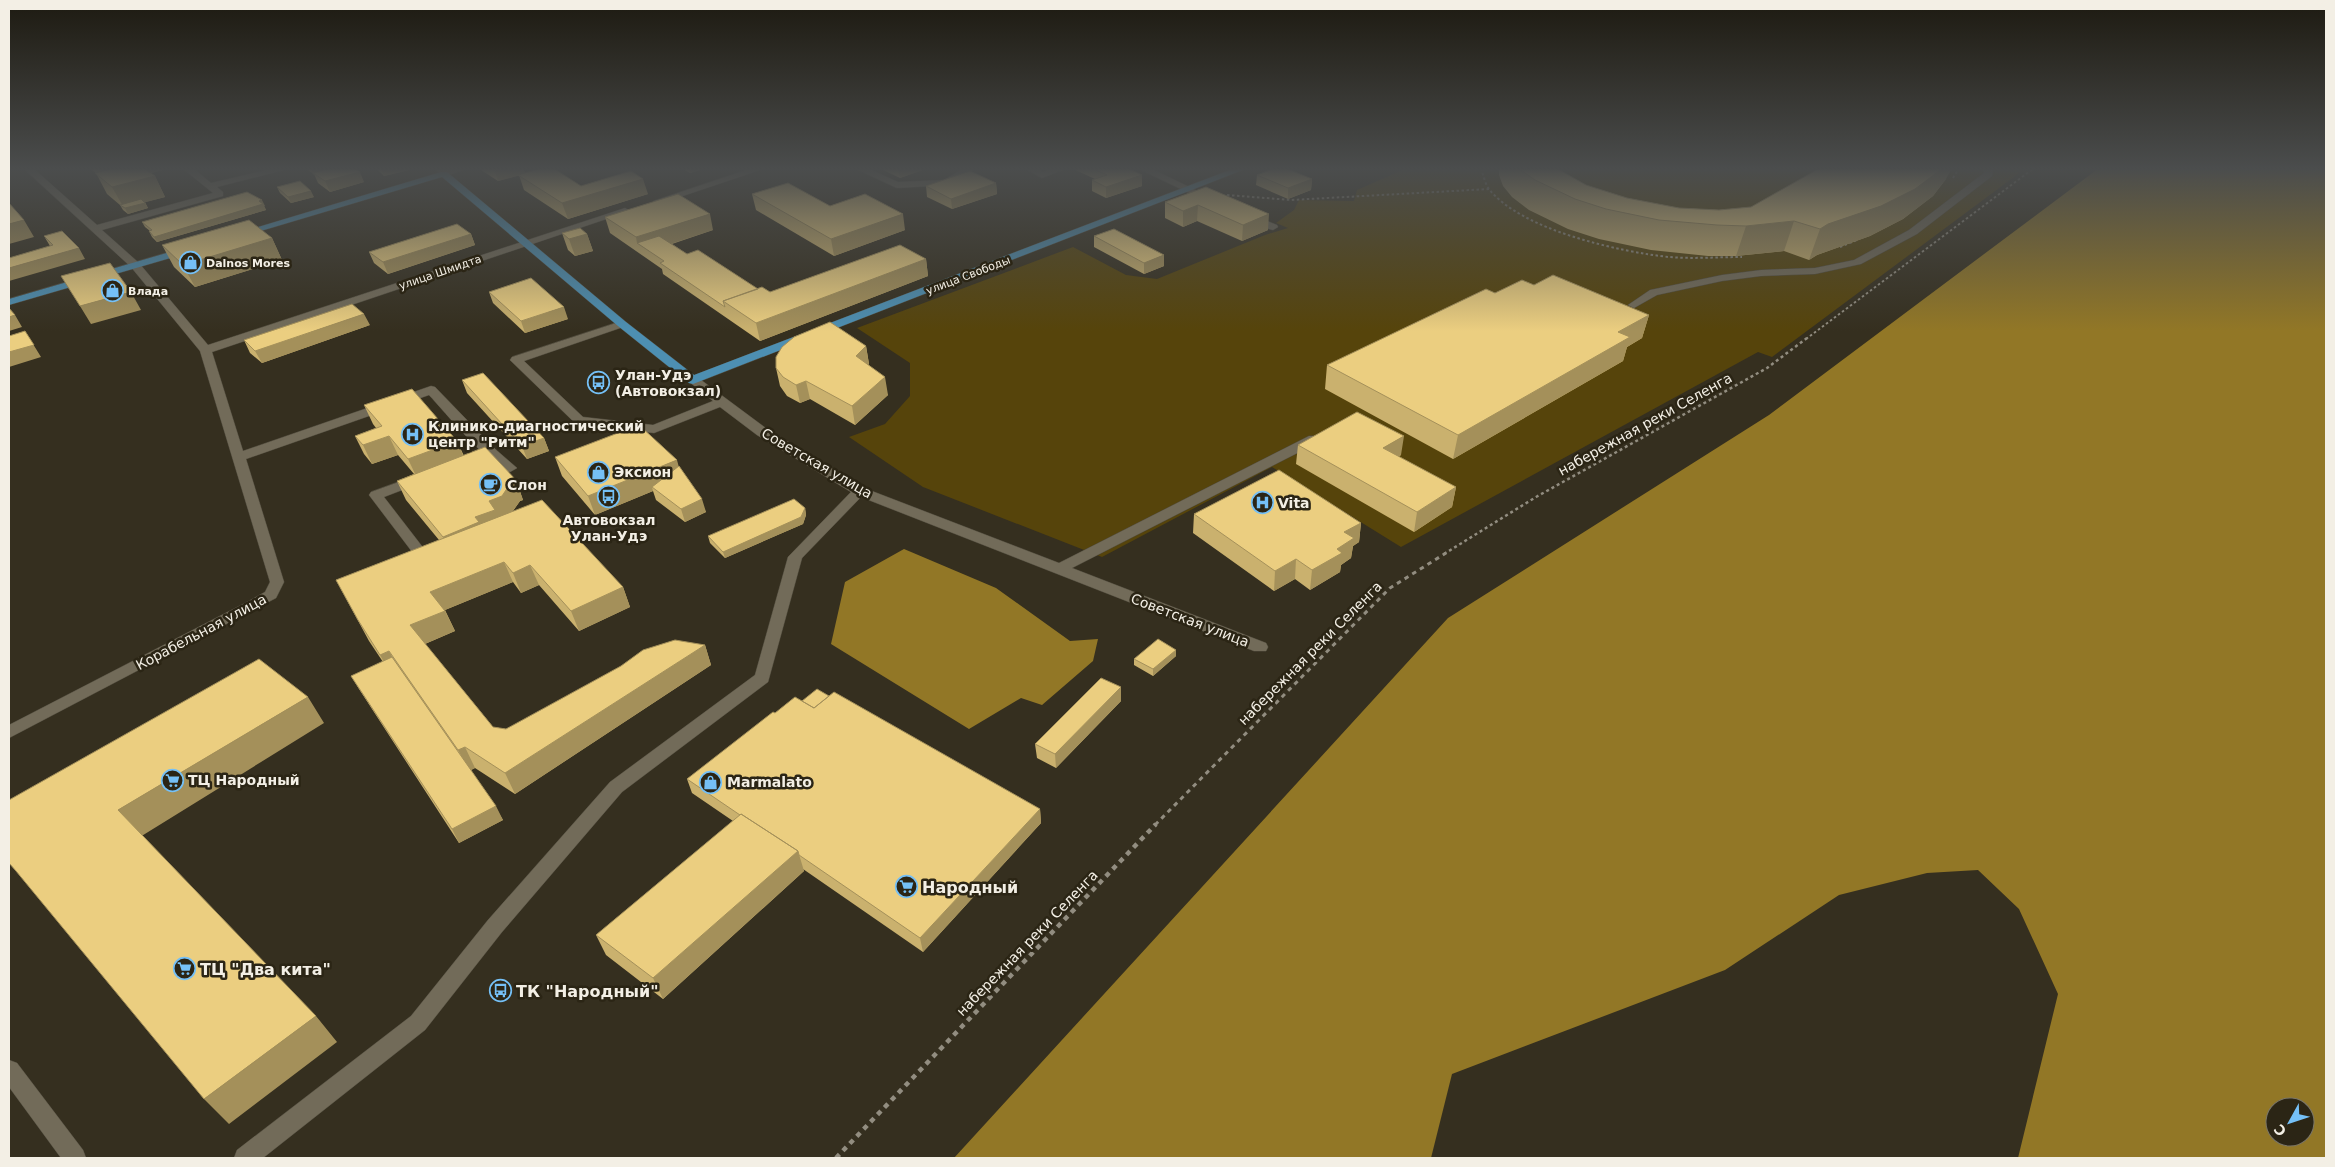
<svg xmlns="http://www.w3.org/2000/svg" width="2335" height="1167" viewBox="0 0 2335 1167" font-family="'DejaVu Sans',sans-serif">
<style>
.green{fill:#56440b}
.water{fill:#927726;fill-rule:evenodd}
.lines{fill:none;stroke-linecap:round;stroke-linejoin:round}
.minor-casing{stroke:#504b3d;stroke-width:1}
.major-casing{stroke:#504b3d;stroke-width:1}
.path-far3{stroke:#928d80;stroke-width:2;stroke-dasharray:2.5 2.5;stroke-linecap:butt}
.path-far2{stroke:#928d80;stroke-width:2.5;stroke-dasharray:3 3;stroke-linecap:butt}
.path-far1{stroke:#928d80;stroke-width:3;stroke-dasharray:4.5 4.5;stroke-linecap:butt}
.path{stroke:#928d80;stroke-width:4.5;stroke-dasharray:5 5;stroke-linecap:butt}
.minor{fill:#726b59;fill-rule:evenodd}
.major{fill:#4d8fb2;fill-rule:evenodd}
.wall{fill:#cab16e}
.shaded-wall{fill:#a4905a}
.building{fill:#ebce80;stroke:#a4905a}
.labels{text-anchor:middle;stroke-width:5;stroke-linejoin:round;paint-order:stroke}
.far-poi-label{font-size:11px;font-weight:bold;fill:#f3efe5;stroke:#2b2515;text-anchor:start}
.far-street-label{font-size:11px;fill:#f3efe5;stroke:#2b2515}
.poi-label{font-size:14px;font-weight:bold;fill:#f3efe5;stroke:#2b2515;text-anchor:start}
.street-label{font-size:14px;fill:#f3efe5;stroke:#2b2515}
.near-poi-label{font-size:16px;font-weight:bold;fill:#f3efe5;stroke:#2b2515;text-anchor:start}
</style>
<rect width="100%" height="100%" fill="#352f1f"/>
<path class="green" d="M1407,168H2026L1772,357L1758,352L1401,547L1272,467L1102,557L923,487L849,437L885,424L910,396V363L857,328L1073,247L1126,275L1157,279L1265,235L1288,228L1276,223L1294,210L1299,200L1354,201L1357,190Z"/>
<path class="water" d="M2099,168L2326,169V1158H2018L2058,994L2019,909L1978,870L1927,873L1839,895L1725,970L1452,1074L1431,1158H954L1448,618L1769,415ZM2275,1107H2305V1137H2275Z
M904,549L996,588L1070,641L1098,639L1093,661L1042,705L1021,698L969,729L831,644L845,582Z"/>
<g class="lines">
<defs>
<path id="minor" d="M23,168H33L97,225L213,193L182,168H193L211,183L275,168H292L217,187L223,192V196L102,230L139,263L208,345L622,209L625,208L630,211L212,352L243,451L431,386L435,387L494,448L517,468L510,472C490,467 445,412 429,395L246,459L284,582L276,598L9,738V725L247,602L265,592L270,582L200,351L131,267Z
M434,168H444L446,170L468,168L444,177Z
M752,168H766L662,203L659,204L654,201Z
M854,168H867L898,182L944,180L964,168H976L949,185L897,188Z
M1024,168H1036L1043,172L1054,168H1068L1042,178Z
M1137,168H1150L1216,200L1214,202H1208Z
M1983,168H1993L1992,176L1917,234L1861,264L1815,274L1761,276L1722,281L1657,295L1634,308L1628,305L1650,290L1722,275L1761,270L1815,268L1854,260L1909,230L1984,173Z
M1250,214L1277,225L1278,227L1273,230L1269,229L1247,219V215Z
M622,321L628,324L626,326L524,361L583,417L653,425L713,401L687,380L689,377H697L767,429L864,488L1059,563L1309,436H1319L1320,439L1319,442L1072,568L1266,643L1268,647L1266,651H1254L861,497L802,558L768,682L622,792L502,932L425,1030L263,1158H234L237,1150L411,1016L488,920L610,782L755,675L788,557L851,492L757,435L720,407L654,433L579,424L575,423L510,360L512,357Z
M418,475L425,479L423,482L384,497L428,554L421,559L416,557L369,495L371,492Z
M9,1060L17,1063L83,1150L86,1158H61L9,1087Z"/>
<path id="major" d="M1235,168H1248L693,384L689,383L618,326L442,177L244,236H236L235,234L441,172H447L626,322L694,375Z
M187,247L192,250L191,252L9,305V299Z"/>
</defs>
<use href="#minor" class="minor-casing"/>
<use href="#major" class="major-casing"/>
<path class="path-far3" d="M1481,168C1483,174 1485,184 1489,189C1521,230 1620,252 1669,257C1693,259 1718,257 1742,257
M1953,178L1959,168
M1227,195L1291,200L1489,189
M1840,247L1857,240
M1806,339L2034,168"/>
<path class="path-far2" d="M1444,554L1536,497L1767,368L1807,338"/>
<path class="path-far1" d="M1155,825L1390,588L1446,553"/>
<path class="path" d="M836,1158L1156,824"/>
<use href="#minor" class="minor"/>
<use href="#major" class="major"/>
</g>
<path class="wall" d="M90,168H170L151,173L155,176L165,197L145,202L148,208L128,214L123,210L120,205L107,194L96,173Z
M308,168H329L364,182L330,192L318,183L314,174L309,171Z
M376,168H413V169L384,176Z
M478,168H523L525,173L581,186L648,194L568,219L524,190L519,175L498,181Z
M681,168H707L690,173Z
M882,168H928L900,178L883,170Z
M1071,168H1127L1142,186L1106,198L1092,191V180L1095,179Z
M1499,168H1556L1586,185L1627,198L1679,208L1719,210L1751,207L1946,179L1933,196L1903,219L1870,236L1817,255L1809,260L1784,251L1736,256H1708L1651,250L1599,239L1568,229L1529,210L1512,197L1503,186L1499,175Z
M1257,175L1312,179L1311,190L1288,199L1256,185Z
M996,183L997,194L952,209L927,197L926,186Z
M277,187L314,197L291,203L280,193Z
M1206,187L1268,230L1242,241L1197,221L1183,227L1165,218V202Z
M752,194L830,206L905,230L834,256L756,210Z
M264,206L266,210L157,242L152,237L149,231H150L145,227L142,222L265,206Z
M605,217L713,230L672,244L687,254L758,289L770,292L926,259L928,276L760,341L663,274L662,269L610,233Z
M562,233L587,234L593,251L575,256L568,250Z
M471,234L475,245L388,274L374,263L369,252Z
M44,236L85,259L50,246Z
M1094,236L1164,266L1144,274L1094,247Z
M272,238L282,260L195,287L174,267L162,245Z
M1534,285L1649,315L1642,338L1627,347L1623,361L1453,459L1325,389L1327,365Z
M489,292L568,319L525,333L493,303Z
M370,325L262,363L250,353L244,340Z
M866,346L869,364H868L888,395L855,425L810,399L800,403L787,396L780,386L776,368Z
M462,380L544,438L549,451L527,459L467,393Z
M364,405L457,441L464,456L516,480L523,500L520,501L513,511L623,587L630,607L579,631L539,585L521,593L513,582L445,610L455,631L425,644L493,727L506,729L705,645L711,665L515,794L475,768L471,770L503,820L459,843L359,689L351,676L383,662L369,641L336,580L439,540L406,500L397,481L414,474L398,455L372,464L364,454L355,436L376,428L373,424Z
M1298,445L1401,455L1398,457L1456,487L1452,507L1414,532L1296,464Z
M555,457L679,466L706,512L685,522L656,500L653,491L595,515L562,476Z
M805,508L806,515L803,524L725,558L710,543L708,536Z
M1194,514L1361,523L1359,542L1353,546L1351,558L1341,565L1340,572L1310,590L1295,579L1274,591L1193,533Z
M1176,650V656L1153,676L1134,665V659Z
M1121,687V701L1056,768L1037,758L1035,744Z
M829,696L1040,809L1041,823L923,952L803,869L804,871L663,999L606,955L596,935L733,821L692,793L687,779L775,713L802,701Z"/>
<path class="shaded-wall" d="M100,168H170L108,184Z
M316,168H329L330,171L313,173L314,174L313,175L311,169Z
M381,168H413V169L384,176Z
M504,168H523L525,174L498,181L495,171Z
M689,168H707L690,173Z
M898,168H928L900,178Z
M1943,168H1952L1946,179L1933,196L1903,219L1870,236L1817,255L1809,260L1820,229L1828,224Z
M360,172L364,182L330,192L325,181Z
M1142,175V186L1106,198V187Z
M155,176L165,197L124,208L112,187Z
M643,179L648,194L568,219L562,203Z
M1312,179L1311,190L1288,199V188Z
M996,183L997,194L952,209L951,199Z
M311,191L314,197L291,203L288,197Z
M262,200L265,206H264L266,210L157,242L154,237Z
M145,203L148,208L128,214L125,208Z
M1198,205L1197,221L1183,227V211Z
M710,214L713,230L649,251L637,243L636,237Z
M903,214L905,230L834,256L831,239Z
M1269,214L1268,230L1242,241L1243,225Z
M24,220L34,237L9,244V224Z
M1794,221L1784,251L1736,256L1746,226Z
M471,234L475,245L388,274L383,262Z
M587,234L593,251L575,256L569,239Z
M272,238L282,260L195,287L183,265Z
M79,248L85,259L9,281V268Z
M1164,255V266L1144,274V263Z
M926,259L928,276L760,341L756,323Z
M131,292L141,310L91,324L80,306Z
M564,307L568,319L525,333L521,321Z
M364,314L370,325L262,363L255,351Z
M15,315L22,327L9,331V317Z
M1649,315L1642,338L1627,347L1623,361L1453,459L1458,435L1618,332Z
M25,331L41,357L9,367V352Z
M866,346L869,364L860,374L856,356Z
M885,377L888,395L855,425L852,406Z
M806,381L810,399L800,403L796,385Z
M389,436L398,455L372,464L363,445Z
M1404,436L1401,455L1380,467L1383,448Z
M544,438L549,451L527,459L522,446Z
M457,441L465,460L417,478L408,459Z
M677,460L682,479L652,487L653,491L595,515L588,496Z
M516,480L523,500L520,501L510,515L452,556L443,537L475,517L489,501L512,481Z
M1456,487L1452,507L1414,532L1417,512Z
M702,499L706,512L685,522L681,509Z
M805,508L806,515L803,524L725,558L723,552Z
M1361,523L1359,542L1353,546L1351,558L1341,565L1340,572L1310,590L1312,570L1344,532Z
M1296,559L1295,579L1274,591L1275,571Z
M504,562L513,582L440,612L430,592Z
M530,565L539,585L521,593L513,573Z
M623,587L630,607L579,631L571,611Z
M445,611L455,631L420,646L410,625Z
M705,645L711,665L515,794L505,773Z
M1176,650V656L1153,676V669Z
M389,651L400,671L391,675L380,655Z
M1121,687V701L1056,768L1055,754Z
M308,697L324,723L140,837L118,810Z
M465,747L475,768L469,771L458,750Z
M496,806L503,820L459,843L452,829Z
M1040,809L1041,823L923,952L920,938Z
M798,851L804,871L663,999L653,978Z
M316,1016L337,1042L229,1124L204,1099Z"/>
<path class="building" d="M115,168H144L155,176L112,187L95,173Z
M331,168H354L360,172L325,181L313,173Z
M490,168H504L495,171Z
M542,168H553L581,186L631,171L643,179L562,203L518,175Z
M1092,168H1127L1142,175L1106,187L1092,180L1107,175Z
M1275,168H1285L1312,179L1288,188L1257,175Z
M1518,168H1556L1586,185L1627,198L1679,208L1719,210L1751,207L1820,168H1943L1915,189L1881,206L1828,224L1820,229L1794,221L1746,226L1717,225L1659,220L1606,209L1575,199L1535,180Z
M970,171L996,183L951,199L926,186Z
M300,181L311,191L288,197L277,187Z
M788,183L830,206L865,194L903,214L831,239L752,194Z
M1206,187L1269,214L1243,225L1198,205L1183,211L1165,202Z
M247,192L262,200L259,201L263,204L154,237L149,231L152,230L142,222Z
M678,194L710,214L636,237L605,217Z
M141,199L145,203L125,208L120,205Z
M9,203L24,220L9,224Z
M249,220L272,238L183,265L162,245Z
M457,224L471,234L383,262L369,252Z
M580,228L587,234L569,239L562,233Z
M1114,229L1164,255L1144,263L1094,236Z
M62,231L79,248L9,268V258L53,245L44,236Z
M659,236L687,254L698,250L758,289L723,301L725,307L660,263L664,261L637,243Z
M900,245L926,259L756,323L723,301L762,287L770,292Z
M110,263L131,292L80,306L61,276Z
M1553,275L1649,315L1618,332L1630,337L1458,435L1327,365L1486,289L1495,293L1522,280L1534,285Z
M531,278L564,307L521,321L489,292Z
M352,304L364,314L255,351L244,340Z
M9,308L15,315L9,317Z
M830,322L866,346L856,356L885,377L852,406L806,381L796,385L783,377L776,368V357L782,347L794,337Z
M25,331L34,345L9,352V336Z
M483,373L544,438L522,446L462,380Z
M412,389L457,441L408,459L389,436L363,445L355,436L382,426L364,405Z
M1357,412L1404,436L1383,448L1456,487L1417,512L1298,445Z
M639,425L677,460L588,496L555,457Z
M485,447L516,480L512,481L502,496L489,501L495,510L475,517L479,522L443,537L397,481Z
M679,466L702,499L681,509L652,487Z
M1279,470L1361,523L1344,532L1354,538L1337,549L1342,553L1312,570L1296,559L1275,571L1194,514Z
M794,499L805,508L801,517L723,552L708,536Z
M542,500L623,587L571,611L530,565L513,573L504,562L430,592L445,611L410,625L493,727L506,729L621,666L643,650L675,640L705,645L505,773L465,747L458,750L389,651L380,655L358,620L336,580Z
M1158,639L1176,650L1153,669L1134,659Z
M392,657L496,806L452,829L351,676Z
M259,659L308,697L118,810L316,1016L204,1099L16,871L9,863V800Z
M1101,678L1121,687L1055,754L1035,744Z
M817,689L829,696L814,708L802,701Z
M834,692L1040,809L920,938L799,855L798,851L741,814L740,815L687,779L773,712L775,713L795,697L814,708Z
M741,814L798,851L653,978L596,935Z"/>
<linearGradient id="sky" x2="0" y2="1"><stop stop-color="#1d1a11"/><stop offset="0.51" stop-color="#4b4d4d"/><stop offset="1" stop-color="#4b4d4d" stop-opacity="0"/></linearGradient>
<rect width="2335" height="331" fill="url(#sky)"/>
<defs>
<symbol id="shop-ring" viewBox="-11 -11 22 22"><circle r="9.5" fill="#2b2515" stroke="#75c0f6" stroke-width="1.5"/><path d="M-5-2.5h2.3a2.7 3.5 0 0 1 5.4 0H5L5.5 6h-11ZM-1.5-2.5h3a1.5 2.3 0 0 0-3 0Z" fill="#75c0f6"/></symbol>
<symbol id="bus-ring" viewBox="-11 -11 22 22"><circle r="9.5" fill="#2b2515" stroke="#75c0f6" stroke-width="1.5"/><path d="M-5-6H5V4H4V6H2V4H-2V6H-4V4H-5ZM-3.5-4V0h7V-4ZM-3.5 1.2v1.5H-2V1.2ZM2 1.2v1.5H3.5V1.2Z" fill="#75c0f6"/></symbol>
<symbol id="hospital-ring" viewBox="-11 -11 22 22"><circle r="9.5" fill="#2b2515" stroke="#75c0f6" stroke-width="1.5"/><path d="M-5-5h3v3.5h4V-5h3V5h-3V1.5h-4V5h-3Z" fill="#75c0f6"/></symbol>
<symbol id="cafe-ring" viewBox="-11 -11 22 22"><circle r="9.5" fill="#2b2515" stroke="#75c0f6" stroke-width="1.5"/><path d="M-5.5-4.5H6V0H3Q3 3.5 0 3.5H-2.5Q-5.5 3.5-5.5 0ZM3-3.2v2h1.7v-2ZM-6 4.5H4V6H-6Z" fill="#75c0f6"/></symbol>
<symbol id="supermarket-ring" viewBox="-11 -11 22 22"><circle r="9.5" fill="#2b2515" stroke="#75c0f6" stroke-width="1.5"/><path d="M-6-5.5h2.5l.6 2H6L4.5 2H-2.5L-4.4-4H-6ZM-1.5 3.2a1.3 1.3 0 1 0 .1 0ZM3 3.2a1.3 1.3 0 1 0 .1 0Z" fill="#75c0f6"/></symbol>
</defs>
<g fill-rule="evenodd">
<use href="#shop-ring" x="178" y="250" width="25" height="25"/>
<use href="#shop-ring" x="100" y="278" width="25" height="25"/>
<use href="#bus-ring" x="586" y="370" width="25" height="25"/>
<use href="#hospital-ring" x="400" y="422" width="25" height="25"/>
<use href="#shop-ring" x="586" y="460" width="25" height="25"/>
<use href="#cafe-ring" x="478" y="472" width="25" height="25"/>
<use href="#bus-ring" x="596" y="484" width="25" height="25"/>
<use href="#hospital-ring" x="1250" y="490" width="25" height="25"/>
<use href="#supermarket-ring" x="160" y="768" width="25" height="25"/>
<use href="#shop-ring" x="698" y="770" width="25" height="25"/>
<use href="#supermarket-ring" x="894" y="874" width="25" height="25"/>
<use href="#supermarket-ring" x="172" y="956" width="25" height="25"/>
<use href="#bus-ring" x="488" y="978" width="25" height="25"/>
</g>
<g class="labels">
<g class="far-poi-label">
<text x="206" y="267">Dalnos Mores</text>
<text x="128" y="295">Влада</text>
</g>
<g class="far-street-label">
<text transform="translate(440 272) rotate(-19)" y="4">улица Шмидта</text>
<text transform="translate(968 275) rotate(-21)" y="4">улица Свободы</text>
</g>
<g class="poi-label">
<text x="615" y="380">Улан-Удэ<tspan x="615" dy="16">(Автовокзал)</tspan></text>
<text x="428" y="431">Клинико-диагностический<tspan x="428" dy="16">центр "Ритм"</tspan></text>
<text x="614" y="477">Эксион</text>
<text x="507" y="490">Слон</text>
<text x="1278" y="508">Vita</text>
<text x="609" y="525" text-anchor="middle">Автовокзал<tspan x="609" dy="16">Улан-Удэ</tspan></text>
<text x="188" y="785">ТЦ Народный</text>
<text x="727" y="787">Marmalato</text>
</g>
<g class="street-label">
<text transform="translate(1645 424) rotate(-29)" y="5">набережная реки Селенга</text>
<text transform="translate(817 463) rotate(30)" y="5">Советская улица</text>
<text transform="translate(1190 620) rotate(21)" y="5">Советская улица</text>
<text transform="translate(201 632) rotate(-28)" y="5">Корабельная улица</text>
<text transform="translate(1310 653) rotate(-45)" y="5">набережная реки Селенга</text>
<text transform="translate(1027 943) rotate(-46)" y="5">набережная реки Селенга</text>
</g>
<g class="near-poi-label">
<text x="922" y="893">Народный</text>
<text x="200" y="975">ТЦ "Два кита"</text>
<text x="516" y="997">ТК "Народный"</text>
</g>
</g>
<rect width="2335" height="1167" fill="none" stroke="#f3efe5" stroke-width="20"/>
<g transform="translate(2290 1122) rotate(230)"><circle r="24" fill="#2b2515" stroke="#7b7668"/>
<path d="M0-4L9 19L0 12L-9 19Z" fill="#75c0f6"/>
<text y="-8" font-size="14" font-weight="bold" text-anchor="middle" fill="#f3efe5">С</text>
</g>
</svg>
